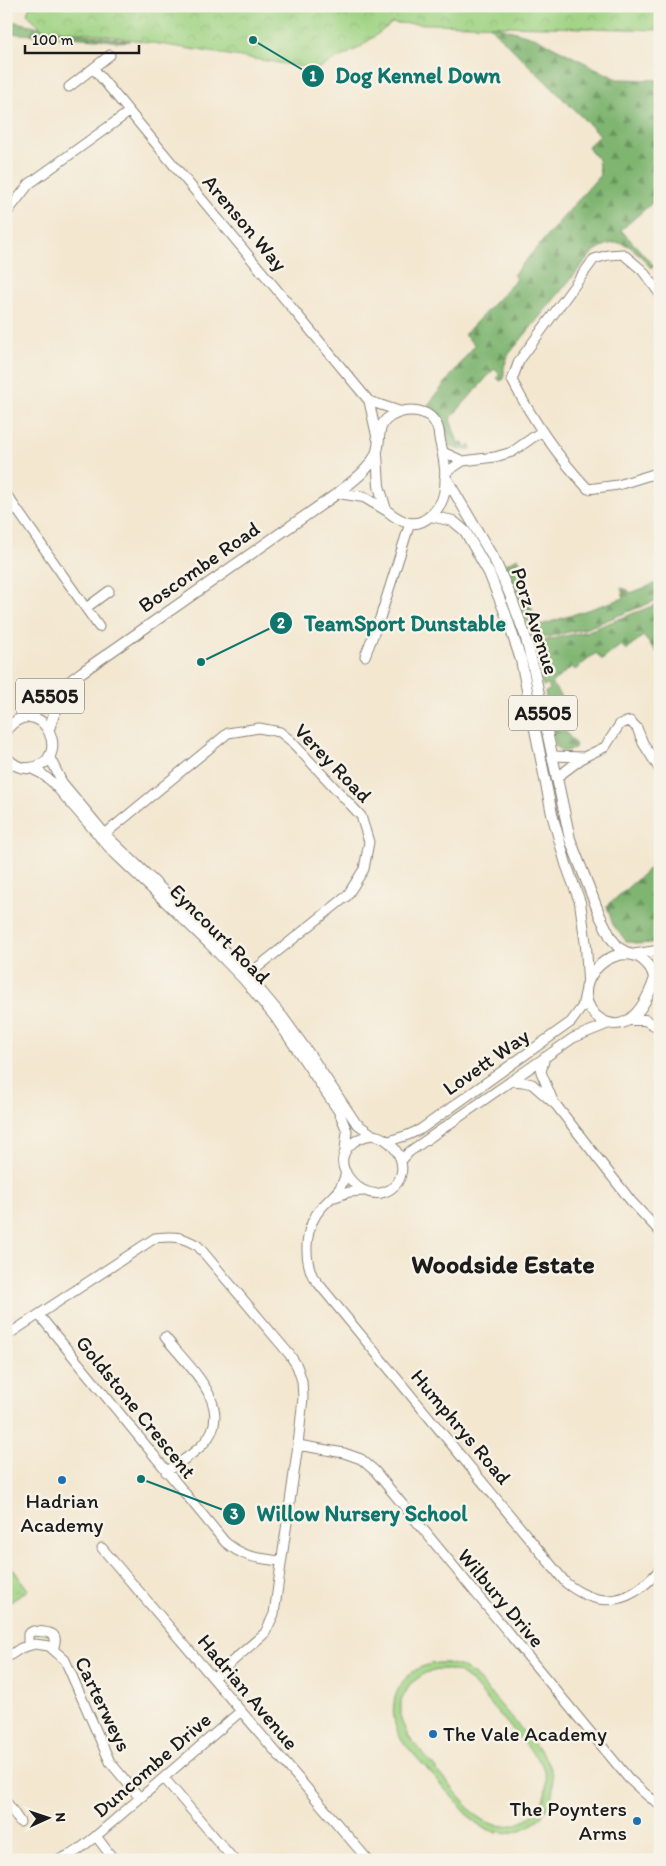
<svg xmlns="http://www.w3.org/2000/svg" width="666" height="1866" viewBox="0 0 666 1866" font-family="Itim,sans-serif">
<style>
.forest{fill:url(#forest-firs);stroke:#4e6846}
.park{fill:url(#park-crowns);stroke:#5e7850}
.pitch{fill:#9fd383;stroke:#5e7850;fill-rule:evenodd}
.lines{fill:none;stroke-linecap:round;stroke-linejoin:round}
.minor-casing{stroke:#888276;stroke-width:11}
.major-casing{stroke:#888276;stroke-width:12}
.minor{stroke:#fff;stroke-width:9}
.major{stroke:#fff;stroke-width:10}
.poi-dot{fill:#1f6fb2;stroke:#f7f3e8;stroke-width:2}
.labels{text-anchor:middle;stroke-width:5;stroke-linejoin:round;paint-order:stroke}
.shield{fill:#f7f3e8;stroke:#5e5c59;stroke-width:1}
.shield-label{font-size:20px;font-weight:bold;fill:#1c1c1c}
.street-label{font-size:21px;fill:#1c1c1c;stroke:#f7f3e8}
.poi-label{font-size:21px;fill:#1c1c1c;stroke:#f7f3e8}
.district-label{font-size:26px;font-weight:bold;fill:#1c1c1c;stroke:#f7f3e8}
.leader{fill:none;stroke:#0f766e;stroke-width:2}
.callout-dot{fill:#0f766e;stroke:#f7f3e8;stroke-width:2}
.mark-label{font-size:15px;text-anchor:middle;font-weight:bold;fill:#fff}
.callout-label{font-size:22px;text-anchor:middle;font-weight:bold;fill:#0f766e;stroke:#f7f3e8;stroke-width:5;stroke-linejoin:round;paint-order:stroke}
</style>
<defs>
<pattern id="forest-firs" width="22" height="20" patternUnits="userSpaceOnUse" patternTransform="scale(1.25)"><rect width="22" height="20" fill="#7fb571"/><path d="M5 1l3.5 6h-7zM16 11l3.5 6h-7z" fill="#67925c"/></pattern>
<pattern id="park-crowns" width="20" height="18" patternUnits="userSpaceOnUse" patternTransform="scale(1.25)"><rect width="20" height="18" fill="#9fd383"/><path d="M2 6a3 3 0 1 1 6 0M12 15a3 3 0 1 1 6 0" fill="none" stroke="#88b571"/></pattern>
</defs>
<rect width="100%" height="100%" fill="#f7f3e8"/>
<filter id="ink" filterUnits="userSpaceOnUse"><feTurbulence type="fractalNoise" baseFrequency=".02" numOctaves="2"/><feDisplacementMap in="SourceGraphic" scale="10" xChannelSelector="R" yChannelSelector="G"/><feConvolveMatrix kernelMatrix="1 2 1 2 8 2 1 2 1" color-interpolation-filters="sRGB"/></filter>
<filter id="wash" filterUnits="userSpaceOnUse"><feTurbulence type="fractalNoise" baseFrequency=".0096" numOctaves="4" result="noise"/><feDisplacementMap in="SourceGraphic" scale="20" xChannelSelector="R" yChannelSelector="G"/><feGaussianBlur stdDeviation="1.12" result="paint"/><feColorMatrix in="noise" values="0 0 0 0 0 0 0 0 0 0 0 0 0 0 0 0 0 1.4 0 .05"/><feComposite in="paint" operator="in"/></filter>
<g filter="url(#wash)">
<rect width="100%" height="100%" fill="#f3e7d0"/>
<path class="forest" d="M469,18L536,38L617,79L660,80V196L621,230L654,266L651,268C632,246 622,233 593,252L509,354L504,367V379L500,381L497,378L500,374L494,369L450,419L458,443L463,442L465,447L470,445L471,449L459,450L448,445C447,428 440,415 428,405L475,345L464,335L517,279L513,275L600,175L598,159L591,152L588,146L600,135L487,24Z
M6,20L49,29L130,41L117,42L98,39L6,33Z
M518,558L521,561L515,563L522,593L526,592L538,626L624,598L621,588L628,590L630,593L660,582V599L587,628L533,640L518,597L504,565Z
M660,603V656L643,636L626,650L621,645L602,660L596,653L575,670L572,667L551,683L562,697L554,703L569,722L562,727L576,745L574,749C566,751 562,754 556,746L545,692L550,690L548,685L543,686L533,643L588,631Z
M660,859V942L640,944L626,941L613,925L607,906Z"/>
<path class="park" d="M30,6H660V30L392,23L359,48L317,69L90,33L43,29L27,14Z
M6,1559L28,1590L6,1605Z"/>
<path class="pitch" d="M447,1663L462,1667L474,1674L542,1753C576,1800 525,1854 476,1824L402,1741C380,1704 402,1660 447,1663ZM443,1669L458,1672L471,1681L541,1763C563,1809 509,1847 473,1812L408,1736L401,1720V1701L410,1684L425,1673Z"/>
</g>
<g filter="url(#ink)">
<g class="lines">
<defs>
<path id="minor" d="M94,69L369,401L377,438
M69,87L110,55
M6,214L29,184L129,112
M660,294L642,270L623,254L608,255L594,259L519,361L512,380C532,419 558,457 588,489L618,485L660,472
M369,401L399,411
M443,452L463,461L495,457L512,452L542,431
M445,473L463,461
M6,494L99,627
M86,608L109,591
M365,656L380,618L410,523
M49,756L62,782L106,835L210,935L247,974L283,1017L314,1060L356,1123L373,1135
M552,756L584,757
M30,768L42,774L52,782L112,851L209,944L243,979L274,1016L339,1112L347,1131L345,1151
M556,778L584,757L605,747L620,724L630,721L637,728L643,743L660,770
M100,838L228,733L259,728L280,732L290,740L361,816L369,842L364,869L347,896L243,979
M634,954L660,950
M545,1057L541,1072L553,1101
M512,1081L523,1082L532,1084L556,1105L631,1201L660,1232
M373,1135C382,1136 389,1141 395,1149C419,1182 374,1215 347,1175C334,1154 353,1137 373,1135Z
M389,1141L408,1135L421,1129L571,1022L582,1007L585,993
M401,1161L409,1152L573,1038L610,1023
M346,1172C341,1192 335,1193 322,1207C305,1225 303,1256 313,1277L566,1583C602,1611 632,1603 660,1569
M335,1197L349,1192L364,1191
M39,1315L225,1542C244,1558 257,1558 281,1561
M6,1336L155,1238C175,1236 181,1236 198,1246L290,1355L297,1366L302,1381L303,1398L298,1445L274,1614L265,1633L213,1678
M165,1337C187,1365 238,1408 203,1444C193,1455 178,1463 166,1472
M298,1445L344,1453L361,1459L375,1471L629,1779L649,1797L660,1804
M102,1548L368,1860
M28,1644V1634L33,1631C47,1632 61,1631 53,1649
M6,1658L21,1648L35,1644L49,1646L65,1660L110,1762L140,1798
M164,1778L234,1860
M6,1801L20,1822
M96,1836L114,1860
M59,1860L77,1851L96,1836L241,1711
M656,1860L660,1854"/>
<path id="major" d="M445,476L495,561L511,597L525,635L533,666L570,839L600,916L611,938L619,948L628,953
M338,493L364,497L386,510
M431,516L453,521L465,531L489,573L506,615L521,660L552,814L566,864L580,902L586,946L588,980
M18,720L82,672L338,493C351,482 367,472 375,456C383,442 373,427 391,416C406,407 429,408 437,426C439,430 439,436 440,441C444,457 448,477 444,494C441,508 425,526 409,523C401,521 392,515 386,510L379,486L377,454
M49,729L54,714L74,682
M6,730C43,687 76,765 29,768C20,769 11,764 6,756
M654,981C649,995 642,1010 630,1019C611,1033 587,1015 586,995C584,966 626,939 647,964C651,968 654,975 654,981L660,991
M629,1020H645L660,1028"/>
</defs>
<use href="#minor" class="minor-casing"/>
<use href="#major" class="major-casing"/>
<use href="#minor" class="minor"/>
<use href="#major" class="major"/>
</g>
</g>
<g class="poi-dot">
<circle cx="62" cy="1480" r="5"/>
<circle cx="433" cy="1734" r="5"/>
<circle cx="637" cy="1821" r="5"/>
</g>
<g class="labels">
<g class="shield">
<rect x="16" y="678.5" width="68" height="35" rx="4"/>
<rect x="509" y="695.5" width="68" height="35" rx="4"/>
</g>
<g class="shield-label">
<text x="50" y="703">A5505</text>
<text x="543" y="720">A5505</text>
</g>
<g class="street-label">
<text transform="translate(245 223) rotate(50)" y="7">Arenson Way</text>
<text transform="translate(199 567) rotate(-35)" y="7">Boscombe Road</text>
<text transform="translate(535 621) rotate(72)" y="7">Porz Avenue</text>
<text transform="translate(333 763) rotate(46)" y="7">Verey Road</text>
<text transform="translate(220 934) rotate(45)" y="7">Eyncourt Road</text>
<text transform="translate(486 1062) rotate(-35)" y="7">Lovett Way</text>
<text transform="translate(136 1407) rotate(51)" y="7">Goldstone Crescent</text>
<text transform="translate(461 1427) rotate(50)" y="7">Humphrys Road</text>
<text transform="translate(501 1598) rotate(50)" y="7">Wilbury Drive</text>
<text transform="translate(248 1692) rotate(50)" y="7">Hadrian Avenue</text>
<text transform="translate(103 1704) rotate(64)" y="7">Carterweys</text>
<text transform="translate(152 1765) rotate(-41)" y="7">Duncombe Drive</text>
</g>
<g class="poi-label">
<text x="62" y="1508">Hadrian<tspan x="62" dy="24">Academy</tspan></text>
<text x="443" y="1741" text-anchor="start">The Vale Academy</text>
<text x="627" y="1816" text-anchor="end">The Poynters<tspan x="627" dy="24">Arms</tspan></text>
</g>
<g class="district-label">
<text x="503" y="1273">Woodside Estate</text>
</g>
</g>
<path class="leader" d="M253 40L313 76M201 662L281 623M141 1479L234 1514"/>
<g class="callout-dot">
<circle cx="253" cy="40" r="5"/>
<circle cx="201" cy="662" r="5"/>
<circle cx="141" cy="1479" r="5"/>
<circle cx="313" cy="76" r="12"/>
<circle cx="281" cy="623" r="12"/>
<circle cx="234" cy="1514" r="12"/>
</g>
<g class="mark-label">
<text x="313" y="81">1</text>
<text x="281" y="628">2</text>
<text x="234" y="1519">3</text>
</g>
<g class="callout-label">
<text x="418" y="83">Dog Kennel Down</text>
<text x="405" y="631">TeamSport Dunstable</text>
<text x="362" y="1521">Willow Nursery School</text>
</g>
<rect width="666" height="1866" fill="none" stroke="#f7f3e8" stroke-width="25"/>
<g transform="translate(48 1818) rotate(87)" stroke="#f7f3e8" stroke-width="4" paint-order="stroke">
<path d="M0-4L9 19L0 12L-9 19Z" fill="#1c1c1c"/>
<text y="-8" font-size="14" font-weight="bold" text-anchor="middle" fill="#1c1c1c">N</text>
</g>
<path d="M25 45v8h114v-8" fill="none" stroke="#1c1c1c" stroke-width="2.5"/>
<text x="32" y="45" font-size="15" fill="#1c1c1c" stroke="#f7f3e8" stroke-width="4" paint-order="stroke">100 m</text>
</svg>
